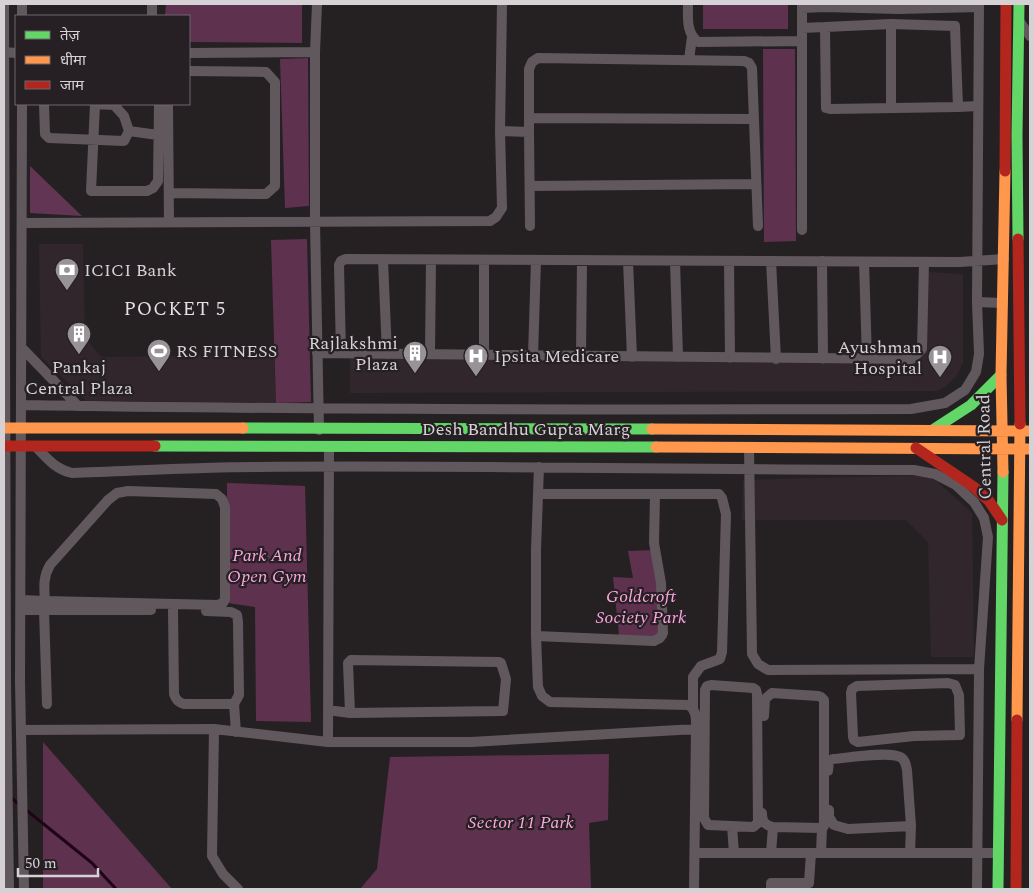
<svg xmlns="http://www.w3.org/2000/svg" width="1034" height="893" viewBox="0 0 1034 893" font-family="Spectral,'Noto Sans Devanagari',serif">
<style>
.built{fill:#31262c}
.green{fill:#5e324f}
.forest{fill:#633554}
.lines{fill:none;stroke-linecap:round;stroke-linejoin:round}
.stream{stroke:#200318;stroke-width:3}
.street{stroke:#61585e;stroke-width:10}
.fast{stroke:#63d668;stroke-width:11}
.slow{stroke:#ff974d;stroke-width:11}
.jam{stroke:#b3261e;stroke-width:11}
.labels{text-anchor:middle;stroke-width:4.5;stroke-linejoin:round;paint-order:stroke}
.poi-label{font-size:18px;fill:#d5d1d4;stroke:#262024;text-anchor:start}
.street-label{font-size:18px;fill:#d5d1d4;stroke:#262024}
.park-label{font-size:18px;font-style:italic;fill:#fba6dd;stroke:#262024}
.neighbourhood-label{font-size:19px;letter-spacing:1px;fill:#e7dfe4;stroke:#262024}
</style>
<rect width="100%" height="100%" fill="#252123"/>
<path class="built" d="M39,244H83L85,337L101,357L274,355L276,403L87,401L41,357Z
M927,272L963,274V362L956,377L946,386L937,391L350,393V358L911,363L926,346Z
M930,475L972,513L974,657H931L928,542L906,520H742L743,480Z"/>
<path class="green" d="M166,4H302V43L189,42V16H165Z
M703,4H788V29H703Z
M763,49H795L796,241L764,242Z
M308,58L309,206L285,208L280,59Z
M307,239L311,402L276,403L271,240Z
M227,483L305,486L311,722L256,721L255,607L228,603Z
M657,550L666,587L667,638L619,635L613,577L633,578L628,551Z
M43,742L172,889H43Z
M609,754L608,820L589,823L591,889H360L377,869L390,757Z"/>
<path class="forest" d="M30,166L82,216L30,213Z"/>
<g class="lines">
<path class="stream" d="M9,796L20,805
M25,809L92,863L116,889"/>
<path class="street" d="M4,4L6,682L9,889
M22,4V16
M317,4L315,52V222L319,430
M688,4C688,19 686,32 698,42L802,41
M825,4V7L898,9L979,7
M802,8L825,7
M152,16V4
M1019,21L1030,36
M891,24V108
M802,28L825,27
M4,52L16,53
M189,53L315,52
M689,60L692,37
M22,104L20,681L24,889
M44,104L45,134L49,138L124,141L129,131
M95,104L91,191H147L153,188L158,181L159,104
M95,104L114,105L124,116L129,131L158,135
M168,104L169,222
M958,107L955,26L891,24L825,27L826,108L830,109L958,107L978,106
M529,118L753,119
M500,131L529,132V69L532,62L538,58L744,61L749,63L752,68L758,226
M529,132L530,226
M530,186L756,184
M169,193L266,194L275,186V82L266,72L189,71
M22,223L490,221L496,217L502,208L500,131L502,4
M802,230V4
M383,260L387,354
M484,260V355
M628,261L632,357
M675,261L678,357
M729,261L730,358
M771,261L776,359
M822,261L823,359
M864,262L867,360
M977,302L1003,303
M22,348L78,406
M317,353L912,359L922,349L924,262
M341,353L339,265L341,261L346,259L960,262L1004,259
M430,354L431,260
M533,356L536,260
M581,356L582,260
M22,405C318,410 615,410 911,409L945,403L965,390L976,372L979,354L977,302L979,4
M36,447C48,459 55,469 72,473C134,471 196,467 258,467C477,465 695,470 914,470L935,474L956,485L974,502L984,518L988,537L979,669L977,889
M749,447L752,654L758,664L768,670L979,669
M539,467L536,550V636L538,687L542,696L550,702L689,705C697,711 696,720 696,729
M538,494H719L722,498L726,514L722,652L720,659L701,666L693,677V708
M21,600L45,601L218,605L223,603L225,599V507L222,499L216,494L128,491L117,493L108,500L50,565C43,577 44,587 45,601
M21,610H151
M44,610L47,704
M173,610L174,694C176,700 178,702 184,704H234L239,695L238,622L237,615L231,612L206,611
M536,636L654,641L660,638L663,633L661,583L654,543L655,495
M351,660L499,662L501,663L506,679L503,711L350,713L348,663Z
M948,683L955,685L959,695L960,735L914,736L858,742L854,740L853,737L851,693L852,689L857,686Z
M234,704L236,732
M328,710L350,713
M764,716L765,699L772,693L818,696L821,697L824,700V826L822,828L773,827L771,853
M214,729L212,856L223,874L238,889
M21,730L214,729L328,742H471L696,729L694,889
M328,742L329,446
M828,771L829,761L833,759C847,758 888,751 900,757C905,759 906,765 907,770L911,826L910,853
M829,810V817L834,825L848,829L911,826
M762,813C762,822 765,825 773,827
M732,826L708,825L704,818L705,690L707,686L711,685L753,688L756,690L757,694L758,823L753,827L732,826L734,853
M695,853H998
M821,853L822,828
M771,889V883H809L811,853"/>
<path class="fast" d="M1018,239L1017,135L1019,4
M243,428L652,429
M934,429L971,405L1001,375
M155,446L656,447
M998,889L1003,472"/>
<path class="slow" d="M4,428H243
M652,429L1030,431
M656,447L1030,449
M1003,472L1001,375L1005,171
M1017,720L1020,424"/>
<path class="jam" d="M1005,171L1006,4
M1018,239L1020,424
M4,446H155
M916,448L974,487L989,501L1002,520
M1016,889L1017,720"/>
</g>
<defs>
<symbol id="bank-pin" viewBox="-11 -11 22 30"><path d="M0 17L-7.5 6A9.5 9.5 0 1 1 7.5 6Z" fill="#979396" stroke="#262024"/><path d="M-6-4H6V4H-6ZM0-2.3a2.3 2.3 0 1 0 0 4.6a2.3 2.3 0 1 0 0-4.6Z" fill="#fff"/></symbol>
<symbol id="building-pin" viewBox="-11 -11 22 30"><path d="M0 17L-7.5 6A9.5 9.5 0 1 1 7.5 6Z" fill="#979396" stroke="#262024"/><path d="M-4-6H4V6H1V3H-1V6H-4ZM-2.5-4.3h1.7v1.8h-1.7ZM.8-4.3h1.7v1.8H.8ZM-2.5-1h1.7V.8h-1.7ZM.8-1h1.7V.8H.8Z" fill="#fff"/></symbol>
<symbol id="stadium-pin" viewBox="-11 -11 22 30"><path d="M0 17L-7.5 6A9.5 9.5 0 1 1 7.5 6Z" fill="#979396" stroke="#262024"/><path d="M0-5a6.5 5 0 1 0 0 10a6.5 5 0 1 0 0-10ZM-3.5-1.8h7v3.6h-7Z" fill="#fff"/></symbol>
<symbol id="hospital-pin" viewBox="-11 -11 22 30"><path d="M0 17L-7.5 6A9.5 9.5 0 1 1 7.5 6Z" fill="#979396" stroke="#262024"/><path d="M-5-5h3v3.5h4V-5h3V5h-3V1.5h-4V5h-3Z" fill="#fff"/></symbol>
</defs>
<g fill-rule="evenodd">
<use href="#bank-pin" x="53" y="256" width="28" height="38"/>
<use href="#building-pin" x="65" y="320" width="28" height="38"/>
<use href="#stadium-pin" x="145" y="337" width="28" height="38"/>
<use href="#building-pin" x="401" y="339" width="28" height="38"/>
<use href="#hospital-pin" x="462" y="342" width="28" height="38"/>
<use href="#hospital-pin" x="926" y="343" width="28" height="38"/>
</g>
<g class="labels">
<g class="poi-label">
<text x="84" y="276">ICICI Bank</text>
<text x="398" y="349" text-anchor="end">Rajlakshmi<tspan x="398" dy="21">Plaza</tspan></text>
<text x="922" y="353" text-anchor="end">Ayushman<tspan x="922" dy="21">Hospital</tspan></text>
<text x="176" y="357">RS FITNESS</text>
<text x="494" y="362">Ipsita Medicare</text>
<text x="79" y="373" text-anchor="middle">Pankaj<tspan x="79" dy="21">Central Plaza</tspan></text>
</g>
<g class="street-label">
<text x="526" y="435">Desh Bandhu Gupta Marg</text>
<text transform="translate(984 447) rotate(-91)" y="6">Central Road</text>
</g>
<g class="park-label">
<text x="267" y="561">Park And<tspan x="267" dy="21">Open Gym</tspan></text>
<text x="641" y="602">Goldcroft<tspan x="641" dy="21">Society Park</tspan></text>
<text x="521" y="828">Sector 11 Park</text>
</g>
<g class="neighbourhood-label">
<text x="175" y="315">POCKET 5</text>
</g>
</g>
<rect width="1034" height="893" fill="none" stroke="#d5d1d4" stroke-width="10"/>
<rect x="15" y="15" width="175" height="90" fill="#262024" stroke="#6c676a"/>
<rect x="25" y="31" width="25" height="8" fill="#63d668" stroke="#6c676a"/>
<text x="60" y="40" font-size="15" fill="#d5d1d4">तेज़</text>
<rect x="25" y="56" width="25" height="8" fill="#ff974d" stroke="#6c676a"/>
<text x="60" y="65" font-size="15" fill="#d5d1d4">धीमा</text>
<rect x="25" y="81" width="25" height="8" fill="#b3261e" stroke="#6c676a"/>
<text x="60" y="90" font-size="15" fill="#d5d1d4">जाम</text>
<path d="M18 868v8h80v-8" fill="none" stroke="#d5d1d4" stroke-width="2.5"/>
<text x="25" y="868" font-size="15" fill="#d5d1d4" stroke="#262024" stroke-width="4" paint-order="stroke">50 m</text>
</svg>
